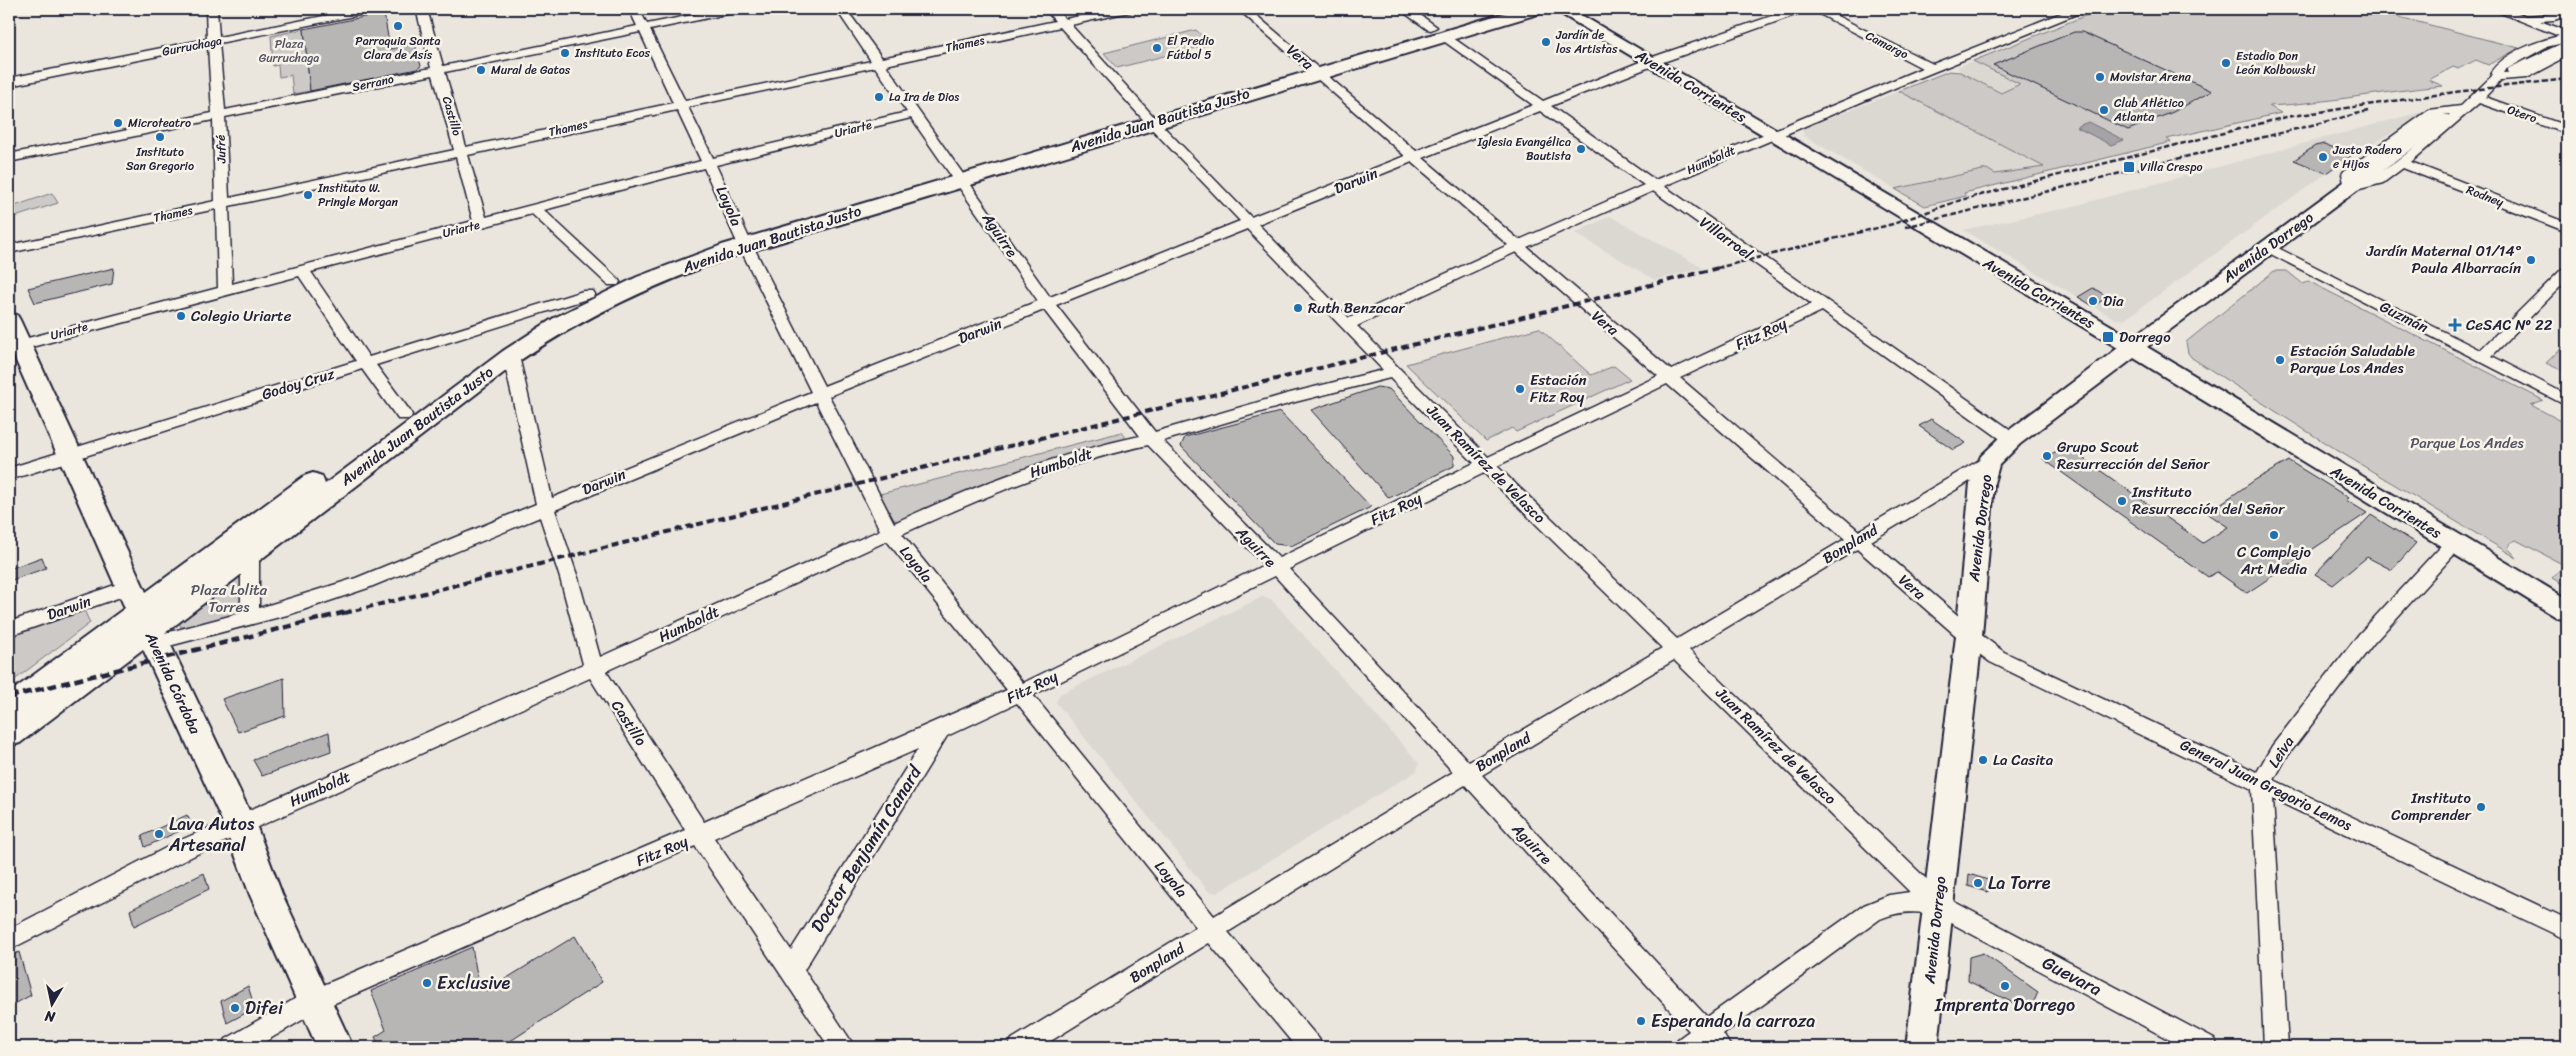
<svg xmlns="http://www.w3.org/2000/svg" width="2576" height="1056" viewBox="0 0 2576 1056" font-family="Sriracha,sans-serif">
<style>
.built{fill:#dbd8d2}
.green{fill:#cdc9c6;stroke:#787680}
.water{fill:#a6a3a6;stroke:#716f7b}
.building{fill:#b8b6b5;stroke:#22223b}
.lines{fill:none;stroke-linecap:round;stroke-linejoin:round}
.street-casing{stroke:#22223b;stroke-width:3}
.secondary-casing{stroke:#22223b;stroke-width:4}
.primary-casing{stroke:#22223b;stroke-width:4}
.street{fill:#f7f3e8;fill-rule:evenodd}
.secondary{fill:#f7f3e8;fill-rule:evenodd}
.primary{fill:#f7f3e8;fill-rule:evenodd}
.rail-far2{stroke:#22223b;stroke-width:2.5;stroke-dasharray:5.5 2.5;stroke-linecap:butt}
.rail-far1{stroke:#22223b;stroke-width:4;stroke-dasharray:7 4;stroke-linecap:butt}
.rail{stroke:#22223b;stroke-width:4.5;stroke-dasharray:9 4.5;stroke-linecap:butt}
.poi-dot{fill:#1f6fb2;stroke:#f7f3e8;stroke-width:2}
.labels{text-anchor:middle;stroke-width:5;stroke-linejoin:round;paint-order:stroke}
.far-poi-label{font-size:12px;fill:#22223b;stroke:#f7f3e8;text-anchor:start}
.far-park-label{font-size:12px;fill:#555465;stroke:#f7f3e8}
.far-street-label{font-size:12px;fill:#22223b;stroke:#f7f3e8}
.street-label{font-size:15px;fill:#22223b;stroke:#f7f3e8}
.poi-label{font-size:15px;fill:#22223b;stroke:#f7f3e8;text-anchor:start}
.park-label{font-size:15px;fill:#555465;stroke:#f7f3e8}
.near-poi-label{font-size:18px;fill:#22223b;stroke:#f7f3e8;text-anchor:start}
.near-street-label{font-size:18px;fill:#22223b;stroke:#f7f3e8}
</style>
<rect width="100%" height="100%" fill="#eae6de"/>
<filter id="ink" filterUnits="userSpaceOnUse"><feTurbulence type="fractalNoise" baseFrequency=".02" numOctaves="2"/><feDisplacementMap in="SourceGraphic" scale="10" xChannelSelector="R" yChannelSelector="G"/><feConvolveMatrix kernelMatrix="1 2 1 2 8 2 1 2 1" color-interpolation-filters="sRGB"/></filter>
<g filter="url(#ink)">
<path class="built" d="M1973,61L2021,84L2001,93L1960,72L1957,67Z
M1899,91L2045,167L1995,174L1987,169L1895,189L1804,136L1802,129Z
M2424,111L2428,113L2352,155L2124,320L2115,319L1963,230L2070,207Z
M1610,216L1703,268L1655,280L1575,233Z
M1262,597L1271,599L1419,763L1417,771L1217,893L1208,891L1056,702L1060,694Z"/>
<path class="green" d="M2102,9H2368L2519,48L2488,65L2476,60L2458,69L2453,67L2429,80L2443,86C2385,91 2327,103 2269,106L2281,113L2167,139L2171,142L1964,193L1966,196L1925,206L1895,189L1987,169L1995,174L2044,167L1899,91L1949,71L1960,72L2001,93L2020,84L1973,61Z
M304,29L310,91L293,94L291,75L279,77L278,65L273,66L271,36Z
M1196,30L1211,44L1117,68L1104,53Z
M52,193L58,203L9,219V208Z
M2274,271H2287L2303,284L2308,281L2543,400L2531,405L2567,424V587L2552,578L2564,565L2516,540L2510,543L2508,548L2517,558L2330,446L2192,358L2188,353L2186,342Z
M1539,328L1591,375L1614,366L1630,379L1516,432L1512,428L1486,441L1406,364Z
M2563,347L2567,349V373L2546,363Z
M1122,432L1126,439L899,522L893,519L880,494Z
M245,571C245,581 248,598 244,606C240,616 191,628 181,627L179,622Z
M84,610L90,623L9,684V637Z"/>
<path class="water" d="M2088,122L2124,140L2111,145L2076,127Z"/>
<path class="building" d="M384,13L390,49L415,44L421,66L417,69L310,91L304,29Z
M2074,32H2082L2212,91L2173,112L2128,130L1993,65Z
M2324,144L2352,155L2326,173L2294,160L2315,146Z
M114,268L112,284L35,303L28,288Z
M2093,288L2108,297L2093,306L2078,297Z
M1377,387L1389,389L1454,456V466L1389,498L1311,410Z
M1280,412L1371,507L1291,546L1275,544L1181,446L1185,437Z
M1931,419L1966,443L1953,450L1919,426Z
M2067,447L2203,543L2228,527L2207,513L2255,480L2289,461L2349,498L2346,500L2367,513L2247,593L2217,572L2208,577L2043,459Z
M2371,515L2416,543L2392,570L2367,557L2333,585L2315,574Z
M42,557L46,568L9,581V569Z
M284,678L285,716L238,732L222,699Z
M329,732L331,751L262,776L253,760Z
M187,815L192,825L145,847L142,836Z
M204,873L209,889L134,926L130,910Z
M1969,874L1988,880V892L1968,886Z
M575,936L602,982L501,1047H380L375,1037L386,1030L371,991L472,947L477,975L486,991Z
M19,952L31,995L9,1007V957Z
M1983,953L2038,992L2030,1011L1968,981L1969,957Z
M248,986L252,999L244,1014L227,1023L221,1001Z"/>
<g class="lines">
<defs>
<path id="street" d="M206,9H217L219,37L358,9H380L374,12L219,43L225,110L431,68L416,9H427L443,66L637,26L629,9H639L647,24L722,9H742L737,12L650,30L685,101L871,61L836,9H846L882,58L1055,21L1045,9H1056L1065,19L1114,9H1134L1133,11L1071,25L1156,119L1251,217L1405,156L1238,9H1249L1416,151L1533,105L1438,37V33H1446L1543,101L1647,59L1792,9H1807L1806,11L1655,65L1551,106L1655,180L1922,68L1810,9H1823L1933,64L2071,9H2085L2084,11L1899,86L1664,186L2018,435L2020,439L2018,443H2006L1822,311L1680,378L1859,531L1983,458H1995L1997,462L1995,466L1871,541L1976,631L2004,652L2257,772L2272,746L2359,634L2448,538L2454,537L2460,538L2463,543L2460,548L2373,644L2286,758L2274,780L2567,919V940L2273,799L2288,1047H2264L2252,789L1990,662L1962,641L1857,549L1689,650L1945,897L2214,1039L2218,1047H2183L1934,914C1915,911 1898,911 1880,919L1723,1034L1731,1047H1674L1678,1039L1689,1031L1465,785L1228,932L1319,1039L1323,1047H1296L1209,943L1041,1047H1008L1012,1039L1196,927L1017,703L947,736L804,970L855,1047H829L695,846L321,1009L256,1047H222L226,1039L305,993L685,830L590,678L197,854L9,950V929L181,840L583,664L560,578L540,517L368,588L291,614L154,650L147,648L145,643L147,638L241,613V553L244,548L250,546L256,548L259,553V608L356,578L536,504L503,356L506,353L511,351L519,356L552,498L811,392L735,238L704,168L544,210L618,279L620,282L618,285H608L532,214L311,272L369,357L583,291H593L595,294L593,297L376,365L410,411L412,415L410,419H398L362,369L9,480V468L356,361L299,276L9,353V343L218,288L216,209L9,253V245L215,201L213,120L9,162V154L212,113L208,46L9,86V78L207,39ZM1060,27L1148,125L1240,221L1050,297L886,65ZM640,32L673,103L466,147L445,72ZM875,67L907,112L713,158L688,107ZM433,75L454,150L229,198L225,117ZM677,110L701,161L486,217L468,155ZM1540,111L1644,185L1519,240L1423,158ZM911,118L1038,301L824,386L749,238L716,165ZM456,157L473,221L232,284L229,206ZM1412,162L1508,245L1349,318L1258,224ZM1653,191L1812,304L1671,370L1527,247ZM1247,229L1383,370L1286,394L1155,432L1056,305ZM1516,252L1658,376L1488,457L1357,326ZM1044,310L1140,436C1054,454 973,487 894,523L829,396ZM1390,378L1474,463L1279,558L1163,441L1295,402ZM1667,384L1845,539L1677,639L1497,466ZM816,402L880,530L600,657L578,578L555,510ZM1148,445L1264,565L1023,683L902,534C983,497 1060,464 1148,445ZM1484,473L1662,648L1469,762L1289,569ZM887,541L1007,690L704,822L606,671ZM1275,576L1453,772L1214,916L1033,695ZM1674,660L1910,892L1889,895L1864,905L1707,1017L1482,775ZM918,749L791,950L714,838Z
M1399,9H1412L1437,27L1431,30L1427,29Z
M2491,9H2507L2526,16L2552,14L2567,9V16L2554,20L2540,21L2567,31V42L2546,47L2505,70L2503,73L2520,72L2567,49V57L2527,78L2501,80L2485,97L2567,126V134L2479,103L2411,162L2567,223V232L2403,168L2383,183L2352,191L2345,187L2342,174L2344,171L2429,110L2461,106L2492,76L2491,72C2504,53 2537,41 2559,36ZM2450,114C2422,139 2394,172 2357,181L2356,175L2437,116Z
M2268,243L2480,350L2562,269L2567,268V280L2492,356L2567,395V406L2263,250L2261,247L2263,244Z
M129,580L135,582L138,587L135,592L9,636V622Z"/>
<path id="secondary" d="M1553,9H1571L2132,338L2435,115H2447L2450,119L2447,123L2147,347L2567,599V620L2558,618L2134,358L2020,444L1999,465L1994,483L1982,636L1938,1047H1906L1956,636L1970,483L1981,456L2004,434L2118,348Z
M2567,41V52L2521,74H2509L2507,71L2509,68Z"/>
<path id="primary" d="M1518,9H1543L1541,13L738,255C660,281 587,315 519,361L165,633L256,825L282,894L353,1047H317L250,895L224,825L143,649L20,743L9,746V693L125,608L9,345V313L17,315L20,320L146,592L304,476L313,473L322,476L325,484L503,351L554,318L637,277L722,245Z"/>
</defs>
<use href="#street" class="street-casing"/>
<use href="#secondary" class="secondary-casing"/>
<use href="#primary" class="primary-casing"/>
<use href="#street" class="street"/>
<use href="#secondary" class="secondary"/>
<use href="#primary" class="primary"/>
<path class="rail-far2" d="M1905,227L2368,111
M1717,268L1893,224L1961,200L2286,117L2455,92L2567,79"/>
<path class="rail-far1" d="M345,613L1722,267"/>
<path class="rail" d="M9,697L350,611"/>
</g>
</g>
<g class="poi-dot">
<circle cx="398" cy="26" r="5"/>
<circle cx="1546" cy="42" r="5"/>
<circle cx="1157" cy="48" r="5"/>
<circle cx="565" cy="53" r="5"/>
<circle cx="2226" cy="63" r="5"/>
<circle cx="481" cy="70" r="5"/>
<circle cx="2100" cy="77" r="5"/>
<circle cx="879" cy="97" r="5"/>
<circle cx="2104" cy="110" r="5"/>
<circle cx="118" cy="123" r="5"/>
<circle cx="160" cy="137" r="5"/>
<circle cx="1581" cy="149" r="5"/>
<circle cx="2323" cy="157" r="5"/>
<rect x="2123" y="161" width="12" height="12" rx="2.5"/>
<circle cx="308" cy="195" r="5"/>
<circle cx="2531" cy="260" r="5"/>
<circle cx="2093" cy="301" r="5"/>
<circle cx="1298" cy="308" r="5"/>
<circle cx="181" cy="316" r="5"/>
<path d="M2452.5 317.5h5v5h5v5h-5v5h-5v-5h-5v-5h5z"/>
<rect x="2102" y="331" width="12" height="12" rx="2.5"/>
<circle cx="2280" cy="360" r="5"/>
<circle cx="1520" cy="389" r="5"/>
<circle cx="2047" cy="456" r="5"/>
<circle cx="2122" cy="501" r="5"/>
<circle cx="2274" cy="535" r="5"/>
<circle cx="1983" cy="760" r="5"/>
<circle cx="2481" cy="807" r="5"/>
<circle cx="159" cy="834" r="5"/>
<circle cx="1978" cy="883" r="5"/>
<circle cx="427" cy="983" r="5"/>
<circle cx="2005" cy="986" r="5"/>
<circle cx="235" cy="1008" r="5"/>
<circle cx="1641" cy="1021" r="5"/>
</g>
<g class="labels">
<g class="far-poi-label">
<text x="1556" y="39">Jardín de<tspan x="1556" dy="14">los Artistas</tspan></text>
<text x="398" y="45" text-anchor="middle">Parroquia Santa<tspan x="398" dy="14">Clara de Asís</tspan></text>
<text x="1167" y="45">El Predio<tspan x="1167" dy="14">Fútbol 5</tspan></text>
<text x="575" y="57">Instituto Ecos</text>
<text x="2236" y="60">Estadio Don<tspan x="2236" dy="14">León Kolbowski</tspan></text>
<text x="491" y="74">Mural de Gatos</text>
<text x="2110" y="81">Movistar Arena</text>
<text x="889" y="101">La Ira de Dios</text>
<text x="2114" y="107">Club Atlético<tspan x="2114" dy="14">Atlanta</tspan></text>
<text x="128" y="127">Microteatro</text>
<text x="1571" y="146" text-anchor="end">Iglesia Evangélica<tspan x="1571" dy="14">Bautista</tspan></text>
<text x="2333" y="154">Justo Rodero<tspan x="2333" dy="14">e Hijos</tspan></text>
<text x="160" y="156" text-anchor="middle">Instituto<tspan x="160" dy="14">San Gregorio</tspan></text>
<text x="2140" y="171">Villa Crespo</text>
<text x="318" y="192">Instituto W.<tspan x="318" dy="14">Pringle Morgan</tspan></text>
</g>
<g class="far-park-label">
<text x="289" y="48">Plaza<tspan x="289" dy="14">Gurruchaga</tspan></text>
</g>
<g class="far-street-label">
<text transform="translate(965 44) rotate(-12)" y="4">Thames</text>
<text transform="translate(1887 45) rotate(27)" y="4">Camargo</text>
<text transform="translate(192 46) rotate(-11)" y="4">Gurruchaga</text>
<text transform="translate(373 83) rotate(-12)" y="4">Serrano</text>
<text transform="translate(2522 114) rotate(19)" y="4">Otero</text>
<text transform="translate(452 116) rotate(74)" y="4">Castillo</text>
<text transform="translate(568 128) rotate(-13)" y="4">Thames</text>
<text transform="translate(853 129) rotate(-14)" y="4">Uriarte</text>
<text transform="translate(221 149) rotate(-92)" y="4">Jufré</text>
<text transform="translate(1711 160) rotate(-24)" y="4">Humboldt</text>
<text transform="translate(2485 196) rotate(21)" y="4">Rodney</text>
<text transform="translate(173 214) rotate(-12)" y="4">Thames</text>
<text transform="translate(461 229) rotate(-14)" y="4">Uriarte</text>
<text transform="translate(69 331) rotate(-15)" y="4">Uriarte</text>
</g>
<g class="street-label">
<text transform="translate(1300 57) rotate(41)" y="5">Vera</text>
<text transform="translate(1691 86) rotate(31)" y="5">Avenida Corrientes</text>
<text transform="translate(1160 120) rotate(-17)" y="5">Avenida Juan Bautista Justo</text>
<text transform="translate(1356 181) rotate(-22)" y="5">Darwin</text>
<text transform="translate(729 206) rotate(66)" y="5">Loyola</text>
<text transform="translate(1000 235) rotate(56)" y="5">Aguirre</text>
<text transform="translate(1726 238) rotate(36)" y="5">Villarroel</text>
<text transform="translate(772 239) rotate(-18)" y="5">Avenida Juan Bautista Justo</text>
<text transform="translate(2268 247) rotate(-36)" y="5">Avenida Dorrego</text>
<text transform="translate(2039 293) rotate(30)" y="5">Avenida Corrientes</text>
<text transform="translate(2404 317) rotate(27)" y="5">Guzmán</text>
<text transform="translate(1605 323) rotate(40)" y="5">Vera</text>
<text transform="translate(980 331) rotate(-21)" y="5">Darwin</text>
<text transform="translate(1761 334) rotate(-25)" y="5">Fitz Roy</text>
<text transform="translate(298 384) rotate(-17)" y="5">Godoy Cruz</text>
<text transform="translate(417 426) rotate(-37)" y="5">Avenida Juan Bautista Justo</text>
<text transform="translate(1061 463) rotate(-18)" y="5">Humboldt</text>
<text transform="translate(1486 464) rotate(45)" y="5">Juan Ramírez de Velasco</text>
<text transform="translate(604 482) rotate(-22)" y="5">Darwin</text>
<text transform="translate(2386 502) rotate(31)" y="5">Avenida Corrientes</text>
<text transform="translate(1396 509) rotate(-26)" y="5">Fitz Roy</text>
<text transform="translate(1980 528) rotate(-83)" y="5">Avenida Dorrego</text>
<text transform="translate(1850 544) rotate(-31)" y="5">Bonpland</text>
<text transform="translate(1256 547) rotate(46)" y="5">Aguirre</text>
<text transform="translate(916 564) rotate(51)" y="5">Loyola</text>
<text transform="translate(1912 587) rotate(41)" y="5">Vera</text>
<text transform="translate(69 608) rotate(-19)" y="5">Darwin</text>
<text transform="translate(689 624) rotate(-25)" y="5">Humboldt</text>
<text transform="translate(173 683) rotate(65)" y="5">Avenida Córdoba</text>
<text transform="translate(1032 687) rotate(-26)" y="5">Fitz Roy</text>
<text transform="translate(629 723) rotate(57)" y="5">Castillo</text>
<text transform="translate(1776 746) rotate(44)" y="5">Juan Ramírez de Velasco</text>
<text transform="translate(1503 752) rotate(-31)" y="5">Bonpland</text>
<text transform="translate(2281 752) rotate(-57)" y="5">Leiva</text>
<text transform="translate(2266 785) rotate(26)" y="5">General Juan Gregorio Lemos</text>
<text transform="translate(320 789) rotate(-24)" y="5">Humboldt</text>
<text transform="translate(1532 844) rotate(47)" y="5">Aguirre</text>
<text transform="translate(662 851) rotate(-23)" y="5">Fitz Roy</text>
<text transform="translate(1171 879) rotate(51)" y="5">Loyola</text>
<text transform="translate(1935 930) rotate(-84)" y="5">Avenida Dorrego</text>
<text transform="translate(1157 963) rotate(-32)" y="5">Bonpland</text>
</g>
<g class="poi-label">
<text x="2521" y="256" text-anchor="end">Jardín Maternal 01/14°<tspan x="2521" dy="17">Paula Albarracín</tspan></text>
<text x="2103" y="306">Dia</text>
<text x="1308" y="313">Ruth Benzacar</text>
<text x="191" y="321">Colegio Uriarte</text>
<text x="2466" y="330">CeSAC Nº 22</text>
<text x="2119" y="342">Dorrego</text>
<text x="2290" y="356">Estación Saludable<tspan x="2290" dy="17">Parque Los Andes</tspan></text>
<text x="1530" y="385">Estación<tspan x="1530" dy="17">Fitz Roy</tspan></text>
<text x="2057" y="452">Grupo Scout<tspan x="2057" dy="17">Resurrección del Señor</tspan></text>
<text x="2132" y="497">Instituto<tspan x="2132" dy="17">Resurrección del Señor</tspan></text>
<text x="2274" y="557" text-anchor="middle">C Complejo<tspan x="2274" dy="17">Art Media</tspan></text>
<text x="1993" y="765">La Casita</text>
<text x="2471" y="803" text-anchor="end">Instituto<tspan x="2471" dy="17">Comprender</tspan></text>
</g>
<g class="park-label">
<text x="2467" y="448">Parque Los Andes</text>
<text x="229" y="595">Plaza Lolita<tspan x="229" dy="17">Torres</tspan></text>
</g>
<g class="near-poi-label">
<text x="169" y="830">Lava Autos<tspan x="169" dy="21">Artesanal</tspan></text>
<text x="1988" y="889">La Torre</text>
<text x="437" y="989">Exclusive</text>
<text x="2005" y="1011" text-anchor="middle">Imprenta Dorrego</text>
<text x="245" y="1014">Difei</text>
<text x="1651" y="1027">Esperando la carroza</text>
</g>
<g class="near-street-label">
<text transform="translate(866 849) rotate(-58)" y="6">Doctor Benjamín Canard</text>
<text transform="translate(2072 976) rotate(28)" y="6">Guevara</text>
</g>
</g>
<rect width="2576" height="1056" fill="none" stroke="#f7f3e8" stroke-width="30"/>
<rect x="15" y="15" width="2546" height="1026" fill="none" stroke="#22223b" stroke-width="2" filter="url(#ink)"/>
<g transform="translate(52 1004) rotate(189)" stroke="#f7f3e8" stroke-width="4" paint-order="stroke">
<path d="M0-4L9 19L0 12L-9 19Z" fill="#22223b"/>
<text y="-8" font-size="14" font-weight="bold" text-anchor="middle" fill="#22223b">N</text>
</g>
</svg>
